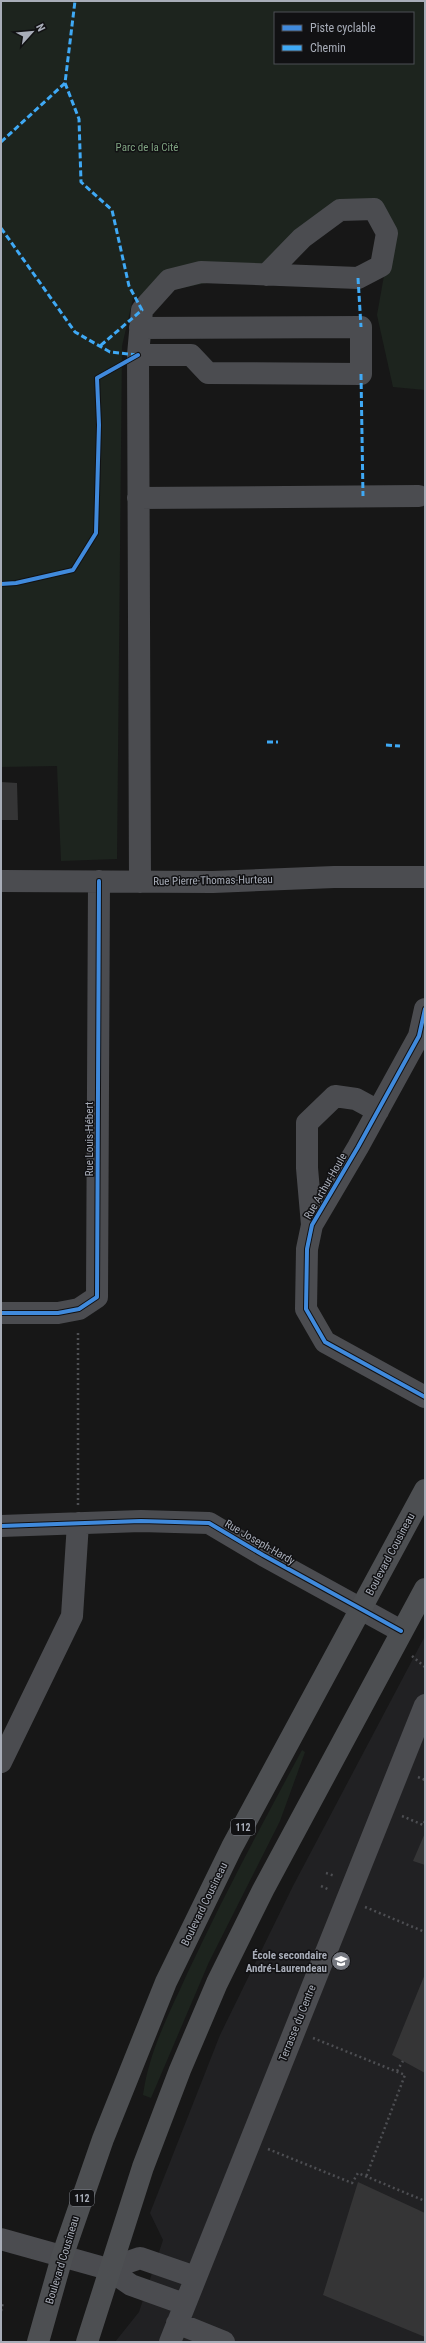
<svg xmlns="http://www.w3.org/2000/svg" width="426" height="2343" viewBox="0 0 426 2343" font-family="'Roboto Condensed',sans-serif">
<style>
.built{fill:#212123}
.green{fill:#1d241e;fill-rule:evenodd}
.building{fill:#353536}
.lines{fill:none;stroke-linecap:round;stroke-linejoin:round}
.path{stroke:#4d4e52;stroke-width:2.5;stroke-dasharray:2 3;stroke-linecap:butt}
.minor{stroke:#4b4c50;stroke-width:22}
.major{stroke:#4d4f52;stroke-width:22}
.quiet{stroke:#3fa9f5;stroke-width:3;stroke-dasharray:6 3;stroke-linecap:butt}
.cycleway-casing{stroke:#111113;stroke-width:6}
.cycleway{stroke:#408adc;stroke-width:4}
.labels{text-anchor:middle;stroke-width:3;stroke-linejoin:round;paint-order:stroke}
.shield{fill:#111113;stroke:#7b7e86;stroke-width:1}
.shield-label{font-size:10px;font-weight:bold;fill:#a8adb8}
.park-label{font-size:11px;fill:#7fa381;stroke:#111113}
.street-label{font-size:11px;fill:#a8adb8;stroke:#111113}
.poi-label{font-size:11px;font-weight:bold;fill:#a8adb8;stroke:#111113;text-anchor:end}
</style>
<rect width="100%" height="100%" fill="#171717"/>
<path class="built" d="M425,1636V2342H115L139,2312L163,2240L150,2213L220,2035L293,1886Z"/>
<path class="green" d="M1,1H425V390L393,387L377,315L388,253L382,220L337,201L251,274L133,298L122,346L117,859L61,861L57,766L1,767ZM275,13H413V63H275Z
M302,1750L305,1752L280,1821L209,1962L151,2098L143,2095C149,2051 169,2014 187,1974C223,1897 262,1824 302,1750Z"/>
<path class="building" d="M1,782L17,783L18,820H1Z
M425,1833V1865L413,1861Z
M425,1974V2073L392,2055Z
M358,2182L425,2213V2337L323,2295Z"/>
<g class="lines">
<path class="path" d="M78,1505V1330
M412,1656L425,1667
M418,1777L425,1780
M402,1816L423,1825L425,1821
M326,1873L335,1876
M321,1886L330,1890
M365,1907L425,1932
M313,2038L405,2075L366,2177
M397,2071L403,2061
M268,2149L352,2183L358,2173L425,2201
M1,2311L3,2302"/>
<path class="minor" d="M138,355H191L208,373L361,374V327L140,328
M138,498L419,496
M1,881L213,882L334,877H425
M140,882L138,355L142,310L169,280L201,272L358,278L381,266L387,233L374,209L340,210L302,238L266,275
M425,1009L419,1036L358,1147L312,1225L307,1249L306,1309L325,1342L425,1397
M312,1225L307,1168V1123L335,1096L356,1099L378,1111
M1,1313H58L79,1309L97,1297L99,881
M1,1526L141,1521L209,1523L263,1555L401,1631
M1,1762L72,1616L78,1523
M1,2239L108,2269L131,2285L184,2304
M108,2269L140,2258L195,2277
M177,2323L224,2342
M170,2342L425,1705"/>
<path class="major" d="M38,2342L62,2257L103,2139L166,1982L232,1847L425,1490
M87,2342L143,2167L180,2070L217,1983L263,1890L425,1589"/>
<path class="quiet" d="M65,83L79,119L81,182L112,210L129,286L142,310L100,346
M1,142L65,83L75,1
M1,228L75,332L110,352L138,355
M358,278L361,327
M361,374L363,496
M267,742H278
M386,745L400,746"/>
<defs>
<path id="cycleway" d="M1,584L16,583L73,570L96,533L99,425L97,378L138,355
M425,1009L419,1036L358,1147L312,1225L307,1249L306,1309L325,1342L425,1397
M1,1313H58L79,1309L97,1297L99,881
M1,1526L141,1521L209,1523L263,1555L401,1631"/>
</defs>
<use href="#cycleway" class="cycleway-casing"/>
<use href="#cycleway" class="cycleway"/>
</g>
<defs>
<symbol id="school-disc" viewBox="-11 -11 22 22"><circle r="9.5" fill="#757880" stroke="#111113"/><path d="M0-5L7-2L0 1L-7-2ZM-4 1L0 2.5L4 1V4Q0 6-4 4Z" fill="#fff"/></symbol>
</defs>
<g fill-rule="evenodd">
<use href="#school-disc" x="330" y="1950" width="22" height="22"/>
</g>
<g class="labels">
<g class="shield">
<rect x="231" y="1819" width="24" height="16" rx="3"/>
<rect x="70" y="2190" width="24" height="16" rx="3"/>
</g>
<g class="shield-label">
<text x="243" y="1831">112</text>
<text x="82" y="2202">112</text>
</g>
<g class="park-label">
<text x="147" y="151">Parc de la Cité</text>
</g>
<g class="street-label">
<text transform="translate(213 880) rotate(-1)" y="4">Rue Pierre-Thomas-Hurteau</text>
<text transform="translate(89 1139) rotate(-90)" y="4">Rue Louis-Hébert</text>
<text transform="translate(325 1186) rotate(-60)" y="4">Rue Arthur-Houle</text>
<text transform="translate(260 1542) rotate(30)" y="4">Rue Joseph-Hardy</text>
<text transform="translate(390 1554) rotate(-62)" y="4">Boulevard Cousineau</text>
<text transform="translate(204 1904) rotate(-64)" y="4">Boulevard Cousineau</text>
<text transform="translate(297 2023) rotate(-68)" y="4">Terrasse du Centre</text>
<text transform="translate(62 2260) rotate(-73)" y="4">Boulevard Cousineau</text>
</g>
<g class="poi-label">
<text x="327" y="1959">École secondaire<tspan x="327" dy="13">André-Laurendeau</tspan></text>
</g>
</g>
<rect width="426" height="2343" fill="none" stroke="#a8adb8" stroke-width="4"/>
<rect x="274" y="12" width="140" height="52" fill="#111113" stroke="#4d4f55"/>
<rect x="282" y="25" width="20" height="6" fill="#408adc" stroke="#4d4f55"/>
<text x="310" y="32" font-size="12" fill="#a8adb8">Piste cyclable</text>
<rect x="282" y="45" width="20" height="6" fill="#3fa9f5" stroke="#4d4f55"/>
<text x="310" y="52" font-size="12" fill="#a8adb8">Chemin</text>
<g transform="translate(32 32) rotate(63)" stroke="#111113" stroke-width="3" paint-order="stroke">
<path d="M0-3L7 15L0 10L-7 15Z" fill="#a8adb8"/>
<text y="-6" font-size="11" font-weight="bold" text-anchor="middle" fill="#a8adb8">N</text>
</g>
</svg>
